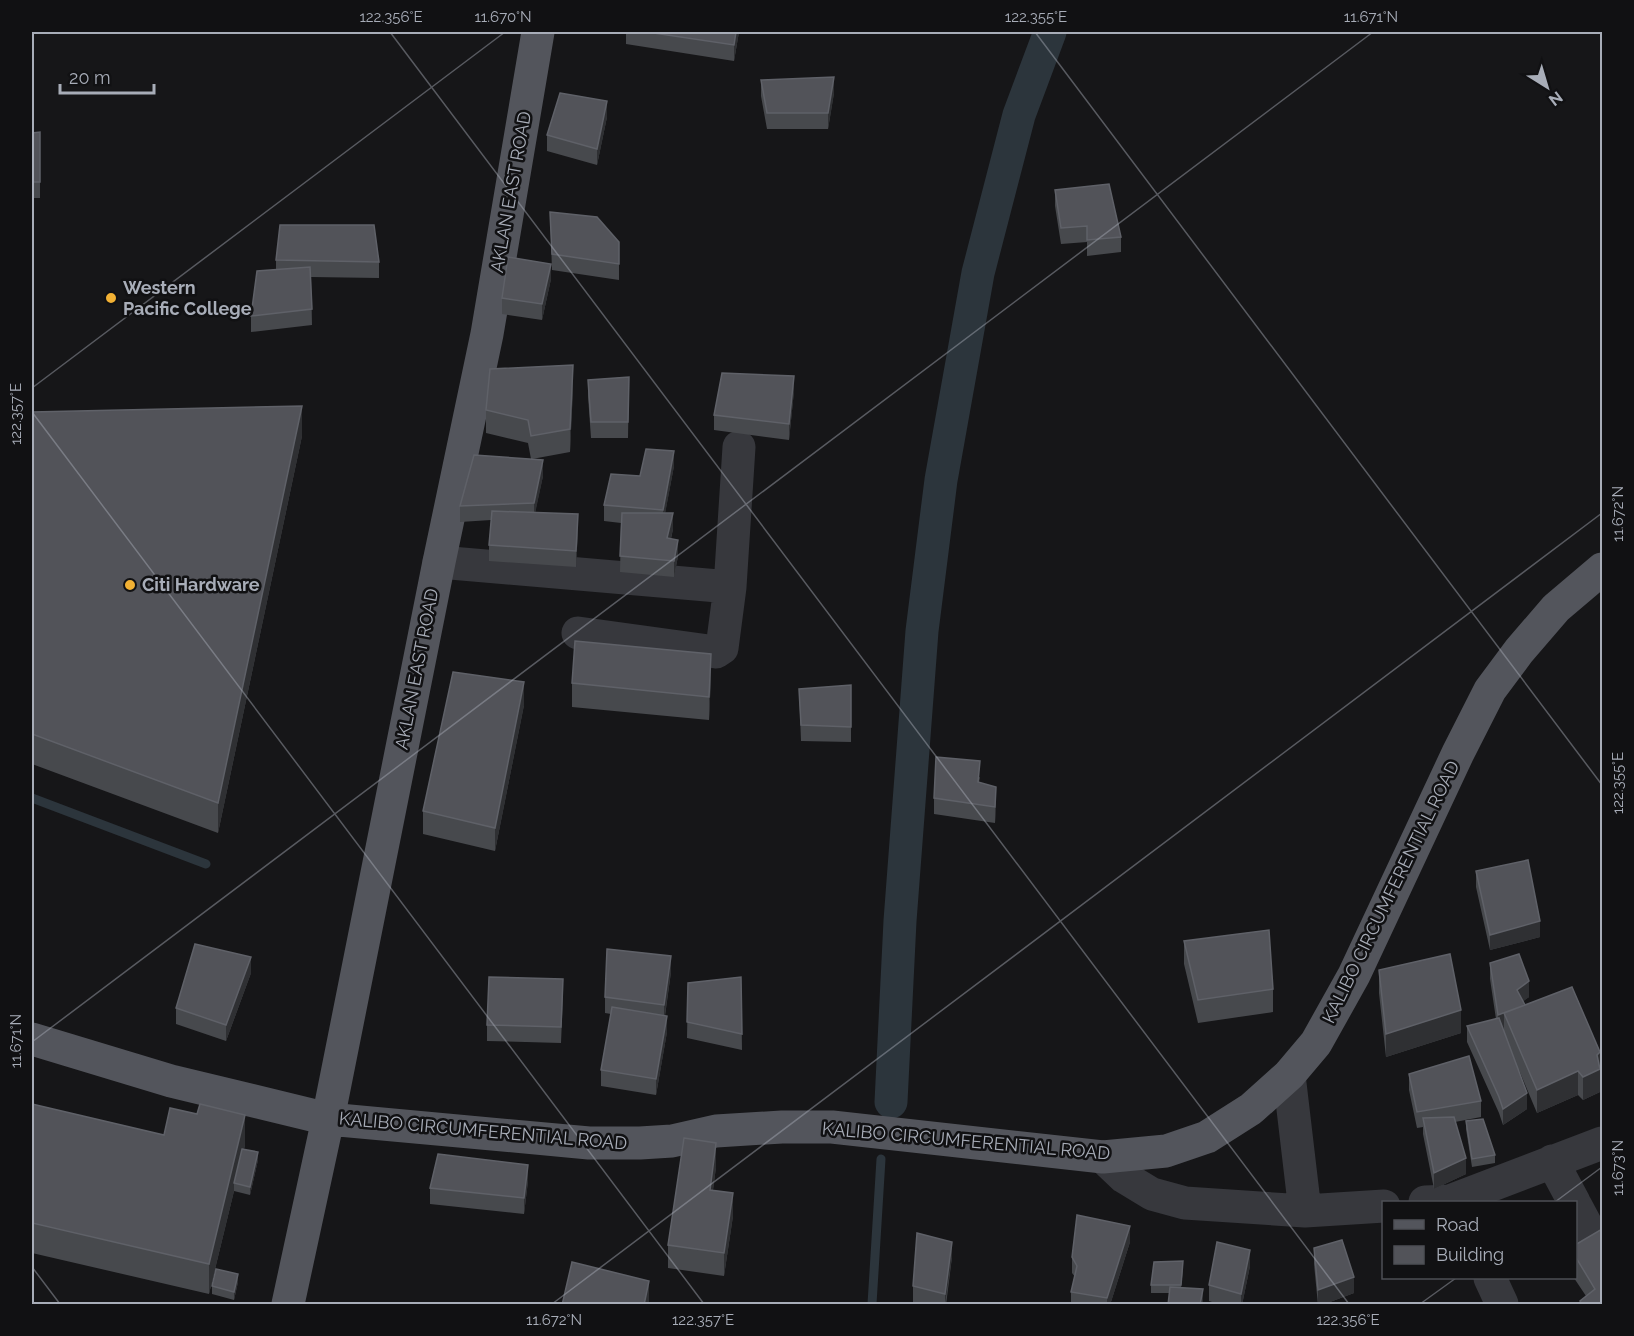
<svg xmlns="http://www.w3.org/2000/svg" width="1634" height="1336" viewBox="0 0 1634 1336" font-family="Raleway,sans-serif">
<style>
.lines{fill:none;stroke-linecap:round;stroke-linejoin:round}
.stream{stroke:#2c353c;stroke-width:9}
.canal{stroke:#2c353c;stroke-width:33}
.minor{stroke:#37383d;stroke-width:33}
.major{stroke:#53555c;stroke-width:33}
.wall{fill:#47494d}
.shaded-wall{fill:#2f3033}
.building{fill:#525359;stroke:#5f6168;stroke-width:1.5}
.ticks{fill:none;stroke:#a8adb8;stroke-width:1.5;stroke-opacity:0.45}
.poi-dot{fill:#f2b134;stroke:#111113;stroke-width:2}
.labels{text-anchor:middle;stroke-width:5;stroke-linejoin:round;paint-order:stroke}
.street-label{font-size:18px;fill:#a8adb8;stroke:#111113}
.poi-label{font-size:18px;font-weight:bold;fill:#a8adb8;stroke:#111113;text-anchor:start}
.neatline{fill:none;stroke:#a8adb8;stroke-width:2}
.ticks-label{font-size:15px;text-anchor:middle;fill:#a8adb8}
</style>
<rect width="100%" height="100%" fill="#161618"/>
<g class="lines">
<path class="stream" d="M32,798L206,864
M872,1304L881,1159"/>
<path class="canal" d="M891,1102L900,921L922,631L941,480L978,273L1019,115L1050,32"/>
<path class="minor" d="M439,562L730,587
M578,633L716,652L722,648L730,587L739,447
M1289,1075L1305,1211
M1103,1157L1124,1177L1152,1194L1185,1203L1305,1211L1384,1206
M1552,1161L1574,1202
M1425,1202L1450,1201L1602,1143
M1576,1206L1592,1236
M1490,1278L1502,1304"/>
<path class="major" d="M32,1039L171,1081L328,1119L589,1143H640L672,1141L716,1131L782,1127H832L1103,1157L1166,1151L1207,1137L1251,1109L1289,1075L1316,1043L1354,975L1458,753L1490,690L1519,651L1556,608L1602,569
M288,1304L328,1119L439,562L487,334L538,32"/>
</g>
<path class="wall" d="M626,32H739L734,61L626,44Z
M761,80L834,93L828,129H767L761,96Z
M607,117L597,165L547,151V135Z
M40,132V198H32V133Z
M1055,190L1121,237V252L1087,256V242L1061,244L1055,206Z
M550,212L619,242V280L552,270Z
M276,260L379,262V278L311,277L312,325L251,332V316L276,269Z
M551,279L542,320L502,314V298Z
M629,377L628,438H591L588,396V380Z
M573,388L570,452L532,459L543,476L535,512L578,530L576,567L489,561V545L491,520L460,522V506L531,459L528,443L486,433V410Z
M794,391L789,440L714,430V415Z
M32,412L302,436L218,833L32,764Z
M674,466L665,513L673,529L671,539L678,556L674,577L620,572L621,523L604,521V505L640,476Z
M711,677L709,720L572,707V683Z
M851,685V742L801,741L799,689Z
M524,705L495,851L423,834V811Z
M980,777L979,782L996,803L995,823L934,814V798Z
M1476,871L1540,937L1490,950L1476,887Z
M1184,941L1273,989V1012L1198,1023L1184,964Z
M1490,963L1529,997L1523,1001L1525,1005L1600,1052V1092L1583,1100L1578,1095L1537,1113L1519,1070L1527,1109L1503,1125L1499,1113L1467,1042V1026L1496,1019L1490,979Z
M1379,970L1461,1033L1386,1057L1379,993Z
M671,972L665,1016L667,1032L656,1095L601,1086V1070L611,1014L605,1013V997Z
M251,973L226,1041L176,1024V1008Z
M741,977L742,1050L687,1038L688,983Z
M563,995L561,1043L487,1041V1025Z
M1409,1074L1481,1101V1117L1455,1122L1466,1174L1434,1189L1423,1134V1127L1417,1128L1409,1090Z
M32,1104L164,1135L245,1145L244,1149L258,1160L250,1195L234,1191L209,1294L32,1253Z
M1466,1121L1495,1155V1163L1472,1167L1466,1129Z
M716,1167L713,1190L733,1216L724,1276L668,1268V1245Z
M528,1181L524,1214L430,1204V1188Z
M1130,1242L1110,1305H1071V1292L1075,1277L1072,1273V1257Z
M1575,1245L1602,1305H1580V1301L1586,1296L1574,1278H1575Z
M1314,1248L1354,1293L1322,1305H1318L1314,1264Z
M952,1257L946,1305H923L913,1302V1286Z
M1250,1266L1242,1305H1221L1209,1301V1285Z
M1183,1269L1181,1288L1203,1305L1169,1293H1151V1285Z
M238,1282L234,1300L212,1294V1286Z"/>
<path class="shaded-wall" d="M736,32H739L734,61V45Z
M834,77V93L828,129V113Z
M607,101V117L597,165V149Z
M551,264V279L542,320V304Z
M573,365V388L570,452V429Z
M794,376V391L789,440V424Z
M302,406V436L218,833V803Z
M674,451V466L663,525V510Z
M543,460V476L534,519V503Z
M673,513V529L667,554V538Z
M578,514V530L576,567V551Z
M678,540V556L674,577V561Z
M711,654V677L709,720V697Z
M524,682V705L495,851V828Z
M996,787V803L995,823V807Z
M1540,921V937L1490,950V935Z
M671,956V972L664,1021V1005Z
M251,957V973L226,1041V1025Z
M1529,981V997L1517,1006V990Z
M1525,1006L1504,1013V1029L1498,1030V1015Z
M1461,1010V1033L1386,1057V1034Z
M667,1016V1032L656,1095V1079Z
M1600,1052V1092L1583,1100V1077L1597,1055Z
M1578,1071V1095L1537,1113V1090Z
M1527,1093V1109L1503,1125V1109Z
M245,1115V1145L236,1184L234,1183V1191L209,1294V1264Z
M716,1143V1167L710,1213V1190Z
M258,1152V1160L250,1195V1187Z
M1466,1158V1174L1434,1189V1173Z
M528,1165V1181L524,1214V1198Z
M733,1193V1216L724,1276V1253Z
M1130,1226V1242L1110,1305H1107V1298Z
M952,1242V1257L945,1305V1294Z
M1250,1250V1266L1242,1305H1241V1294Z
M238,1274V1282L234,1300V1292Z
M1354,1277V1293L1322,1305H1318V1290Z
M649,1281V1305H644Z
M1203,1289V1305H1200Z"/>
<path class="building" d="M647,32H736L734,45Z
M834,77L828,113H767L761,80Z
M560,93L607,101L597,149L547,135Z
M40,132V182H32V133Z
M1109,184L1121,237L1087,240V226L1061,228L1055,190Z
M550,212L597,217L619,242V264L552,254Z
M280,225H374L379,262L276,260Z
M508,257L551,264L542,304L502,298Z
M310,267L312,309L251,316L257,271Z
M573,365L570,429L531,436L528,420L486,410L490,369Z
M722,373L794,376L789,424L714,415Z
M629,377L628,422H591L588,380Z
M302,406L218,803L32,734V412Z
M646,449L674,451L663,510L604,505L611,474L640,476Z
M474,455L543,460L534,503L460,506Z
M492,511L578,514L576,551L489,545Z
M622,513H673L667,538L678,540L674,561L620,556Z
M575,641L711,654L709,697L572,683Z
M453,672L524,682L495,828L423,811Z
M851,685V727L801,725L799,689Z
M936,757L980,761L978,782L996,787L995,807L934,798Z
M1528,860L1540,921L1490,935L1476,871Z
M1269,930L1273,989L1198,1000L1184,941Z
M195,944L251,957L226,1025L176,1008Z
M607,949L671,956L664,1005L605,997Z
M1450,954L1461,1010L1386,1034L1379,970Z
M1519,954L1529,981L1517,990L1525,1005L1498,1015L1490,963Z
M489,977L563,979L561,1027L487,1025Z
M741,977L742,1034L687,1022L688,983Z
M1572,987L1600,1052L1597,1055L1600,1069L1583,1077L1578,1071L1537,1090L1504,1013Z
M612,1007L667,1016L656,1079L601,1070Z
M1499,1018L1527,1093L1503,1109L1499,1097L1467,1026Z
M1469,1056L1481,1101L1417,1112L1409,1074Z
M32,1104L164,1135L170,1108L197,1114L200,1104L245,1115L209,1264L32,1223Z
M1454,1117L1466,1158L1434,1173L1423,1118Z
M1483,1119L1495,1155L1472,1159L1466,1121Z
M684,1138L716,1143L710,1190L733,1193L724,1253L668,1245Z
M242,1149L258,1152L250,1187L234,1183Z
M438,1154L528,1165L524,1198L430,1188Z
M1077,1215L1130,1226L1107,1298L1071,1292L1077,1266L1072,1257Z
M1602,1229V1305H1582L1580,1301L1595,1289L1575,1256V1245Z
M917,1233L952,1242L945,1294L913,1286Z
M1342,1240L1354,1277L1318,1290L1314,1248Z
M1217,1242L1250,1250L1241,1294L1209,1285Z
M1183,1261L1181,1285H1151L1154,1262Z
M572,1262L649,1281L644,1305H562Z
M216,1269L238,1274L234,1292L212,1286Z
M1170,1287L1203,1289L1200,1305H1168Z"/>
<path class="ticks" d="M390,32L1349,1304M1035,32L1602,785M32,388L505,32M32,412L704,1304M32,1042L1373,32M1555,1202L1602,1167M32,1267L60,1304M552,1304L1602,513M1420,1304L1456,1278"/>
<g class="poi-dot">
<circle cx="111" cy="298" r="6"/>
<circle cx="130" cy="585" r="6"/>
</g>
<g class="labels">
<g class="street-label">
<text transform="translate(511 192) rotate(-80)" y="6">AKLAN EAST ROAD</text>
<text transform="translate(417 669) rotate(-79)" y="6">AKLAN EAST ROAD</text>
<text transform="translate(1391 892) rotate(-64)" y="6">KALIBO CIRCUMFERENTIAL ROAD</text>
<text transform="translate(483 1131) rotate(5)" y="6">KALIBO CIRCUMFERENTIAL ROAD</text>
<text transform="translate(966 1141) rotate(5)" y="6">KALIBO CIRCUMFERENTIAL ROAD</text>
</g>
<g class="poi-label">
<text x="123" y="294">Western<tspan x="123" dy="21">Pacific College</tspan></text>
<text x="142" y="591">Citi Hardware</text>
</g>
</g>
<rect width="1634" height="1336" fill="none" stroke="#111113" stroke-width="66"/>
<rect x="1382" y="1201" width="195" height="78" fill="#111113" stroke="#4d4f55" stroke-width="1.5"/>
<rect x="1394" y="1220" width="30" height="9" fill="#53555c" stroke="#4d4f55" stroke-width="1.5"/>
<text x="1436" y="1231" font-size="18" fill="#a8adb8">Road</text>
<rect x="1394" y="1246" width="30" height="18" fill="#525359" stroke="#4d4f55" stroke-width="1.5"/>
<text x="1436" y="1261" font-size="18" fill="#a8adb8">Building</text>
<g transform="translate(1547 87) rotate(143)" stroke="#111113" stroke-width="4.5" paint-order="stroke">
<path d="M0-4.5L10 22L0 15L-10 22Z" fill="#a8adb8"/>
<text y="-9" font-size="16" font-weight="bold" text-anchor="middle" fill="#a8adb8">N</text>
</g>
<path d="M60 84v9h94v-9" fill="none" stroke="#a8adb8" stroke-width="3"/>
<text x="69" y="84" font-size="18" fill="#a8adb8" stroke="#111113" stroke-width="4.5" paint-order="stroke">20 m</text>
<rect x="33" y="33" width="1568" height="1270" class="neatline"/>
<g class="ticks-label">
<text x="391" y="22">122.356°E</text>
<text x="503" y="22">11.670°N</text>
<text x="1036" y="22">122.355°E</text>
<text x="1371" y="22">11.671°N</text>
<text transform="translate(16 414) rotate(-90)" y="5">122.357°E</text>
<text transform="translate(1618 514) rotate(-90)" y="5">11.672°N</text>
<text transform="translate(1618 783) rotate(-90)" y="5">122.355°E</text>
<text transform="translate(16 1041) rotate(-90)" y="5">11.671°N</text>
<text transform="translate(1618 1168) rotate(-90)" y="5">11.673°N</text>
<text x="554" y="1325">11.672°N</text>
<text x="703" y="1325">122.357°E</text>
<text x="1348" y="1325">122.356°E</text>
</g>
</svg>
